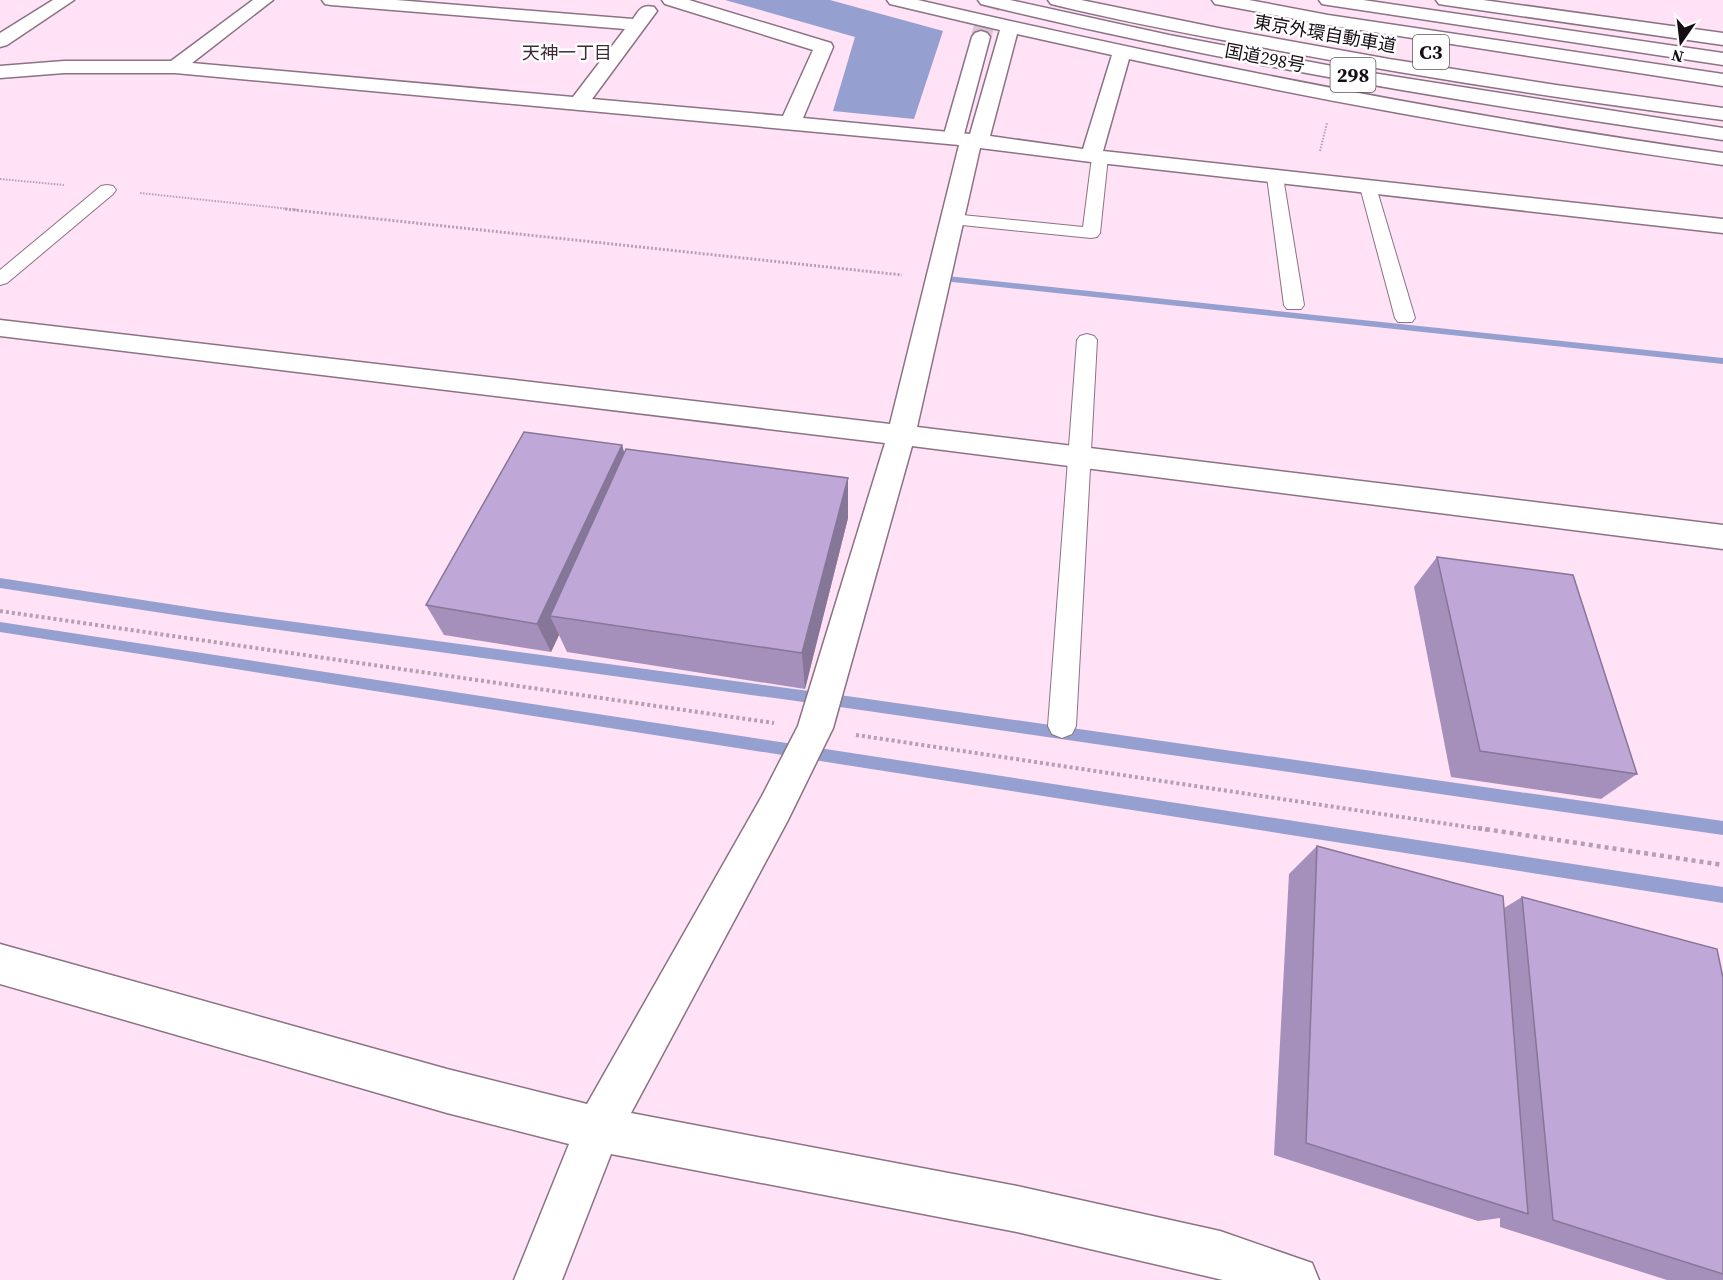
<svg xmlns="http://www.w3.org/2000/svg" width="1723" height="1280" viewBox="0 0 1723 1280" font-family="'Source Serif 4','Noto Sans JP',serif">
<style>
.water{fill:#959fd0}
.lines{fill:none;stroke-linecap:round;stroke-linejoin:round}
.stream{fill:#959fd0;fill-rule:evenodd}
.tertiary-tunnel{stroke:#dcc2d4;stroke-width:20;stroke-dasharray:20 10;stroke-linecap:butt}
.service-casing{stroke:#8b7284;stroke-width:2}
.minor-casing{stroke:#8b7284;stroke-width:3}
.tertiary-casing{stroke:#8b7284;stroke-width:3}
.primary-casing{stroke:#8b7284;stroke-width:3}
.trunk-casing{stroke:#8b7284;stroke-width:3}
.motorway-casing{stroke:#8b7284;stroke-width:3}
.path-far3{stroke:#b69faf;stroke-width:2;stroke-dasharray:1.5 1.5;stroke-linecap:butt}
.path-far2{stroke:#b69faf;stroke-width:3;stroke-dasharray:2 2;stroke-linecap:butt}
.path-far1{stroke:#b69faf;stroke-width:4;stroke-dasharray:3 3;stroke-linecap:butt}
.path{stroke:#b69faf;stroke-width:4.5;stroke-dasharray:4 4;stroke-linecap:butt}
.service{fill:#fff;fill-rule:evenodd}
.minor{fill:#fff;fill-rule:evenodd}
.tertiary{fill:#fff;fill-rule:evenodd}
.primary{fill:#fff;fill-rule:evenodd}
.trunk{fill:#fff;fill-rule:evenodd}
.motorway{fill:#fff;fill-rule:evenodd}
.wall{fill:#a490ba}
.shaded-wall{fill:#867697}
.building{fill:#bfa8d8;stroke:#867697;stroke-width:1.5}
.labels{text-anchor:middle;stroke-width:5;stroke-linejoin:round;paint-order:stroke}
.far-street-label{font-size:18px;fill:#170e15;stroke:#fff}
.far-neighbourhood-label{font-size:18px;fill:#3f2a39;stroke:#fff}
.shield{fill:#fff;stroke:#5d565b;stroke-width:1.5}
.shield-label{font-size:20px;font-weight:bold;fill:#170e15}
</style>
<rect width="100%" height="100%" fill="#ffe2f6"/>
<path class="water" d="M725,0H830L943,31L914,119L833,111L855,37Z"/>
<g class="lines">
<path class="stream" d="M947,276L1723,358V364L943,281V277Z
M0,578L214,611L854,697L1723,821V835L854,709L214,621L0,588Z
M0,622L1723,887V903L0,632Z"/>
<path class="tertiary-tunnel" d="M981,37L992,0"/>
<defs>
<path id="service" d="M1100,152L1108,157L1100,233L1097,237L1091,238L952,224L946,223L943,219L946,215L952,214L1083,227L1092,157Z
M1275,172L1283,177L1304,305L1301,309H1287L1284,305L1267,177Z
M1368,182L1374,183L1376,187L1415,318L1412,322H1398L1395,318L1360,187L1362,183Z
M107,185L113,186L116,190L113,194L7,283L0,285V270L101,186Z
M1087,334L1094,336L1097,340L1076,726L1072,734L1062,738L1052,734L1048,726L1077,340L1080,336Z"/>
<path id="minor" d="M253,0H273L192,63L573,97L625,29L331,5L325,4L322,0H396L633,19C639,10 642,4 654,7L657,11L592,99L783,116L813,50L665,4L662,0H689L831,43L833,47L803,118L970,134L1000,30L890,4L887,0H918C1185,62 1452,115 1723,153V165C1523,137 1326,102 1129,59L1103,151L1723,219V233L1091,162L980,148L917,427L1723,525V549L912,446L833,728L788,820L631,1113L1017,1186L1220,1231L1312,1263L1319,1280H1223L1017,1232L611,1154L562,1280H514L569,1144L447,1113L0,984V944L447,1069L587,1104L762,796L798,726L885,443L0,336V320L890,424L959,145L175,73H64L0,78V66L64,61H171ZM1017,34L1112,55L1083,149L990,136Z
M1436,0H1483L1723,33V45L1445,5L1439,4Z"/>
<path id="tertiary" d="M981,31L987,33L990,37L963,138L960,142L953,144L946,142L943,138L972,37L975,33Z"/>
<path id="primary" d="M53,0H74L7,45L0,47V33Z"/>
<path id="trunk" d="M978,0H1010L1169,35L1353,70L1723,128V140C1474,104 1225,64 981,4Z
M1319,0H1363L1723,53V65L1328,5L1322,4Z"/>
<path id="motorway" d="M1048,0H1081L1223,29L1389,59L1556,85L1723,108V120C1568,100 1414,76 1260,47C1190,34 1120,21 1051,4Z
M1212,0H1249L1328,15L1723,74V86L1328,25L1221,5L1215,4Z"/>
</defs>
<use href="#service" class="service-casing"/>
<use href="#minor" class="minor-casing"/>
<use href="#tertiary" class="tertiary-casing"/>
<use href="#primary" class="primary-casing"/>
<use href="#trunk" class="trunk-casing"/>
<use href="#motorway" class="motorway-casing"/>
<path class="path-far3" d="M1320,151L1327,123
M0,179L64,185
M140,193L299,210"/>
<path class="path-far2" d="M285,209L902,275"/>
<path class="path-far1" d="M0,611L774,723
M856,735L1488,830"/>
<path class="path" d="M1478,828L1723,865"/>
<use href="#service" class="service"/>
<use href="#minor" class="minor"/>
<use href="#tertiary" class="tertiary"/>
<use href="#primary" class="primary"/>
<use href="#trunk" class="trunk"/>
<use href="#motorway" class="motorway"/>
</g>
<path class="wall" d="M622,445L624,453L848,478V518L805,689L567,652L559,635L551,652L444,635L426,605Z
M1437,557L1637,774L1601,799L1451,777L1414,587Z
M1317,846L1504,908L1522,897L1723,978V1280H1667L1500,1227V1218L1478,1221L1274,1155L1289,874Z"/>
<path class="shaded-wall" d="M622,445L631,477L550,616L559,635L551,652L537,624Z
M848,478V518L805,689L802,653Z"/>
<path class="building" d="M524,432L622,445L537,624L426,605Z
M626,449L848,478L802,653L550,616Z
M1437,557L1573,575L1637,774L1480,751Z
M1317,846L1503,896L1528,1214L1306,1143Z
M1522,897L1717,949L1723,978V1274L1553,1220Z"/>
<g class="labels">
<g class="far-street-label">
<text transform="translate(1325 34) rotate(10)" y="6">東京外環自動車道</text>
<text transform="translate(1265 58) rotate(11)" y="6">国道298号</text>
</g>
<g class="far-neighbourhood-label">
<text x="567" y="59">天神一丁目</text>
</g>
<g class="shield">
<rect x="1413" y="35" width="36" height="34" rx="4.5"/>
<rect x="1330.5" y="58" width="45" height="34" rx="4.5"/>
</g>
<g class="shield-label">
<text x="1431" y="59">C3</text>
<text x="1353" y="82">298</text>
</g>
</g>
<g transform="translate(1681 42) rotate(194)" stroke="#ffffff" stroke-width="4.5" paint-order="stroke">
<path d="M0-4.5L10 22L0 15L-10 22Z" fill="#170e15"/>
<text y="-9" font-size="16" font-weight="bold" text-anchor="middle" fill="#170e15">N</text>
</g>
</svg>
